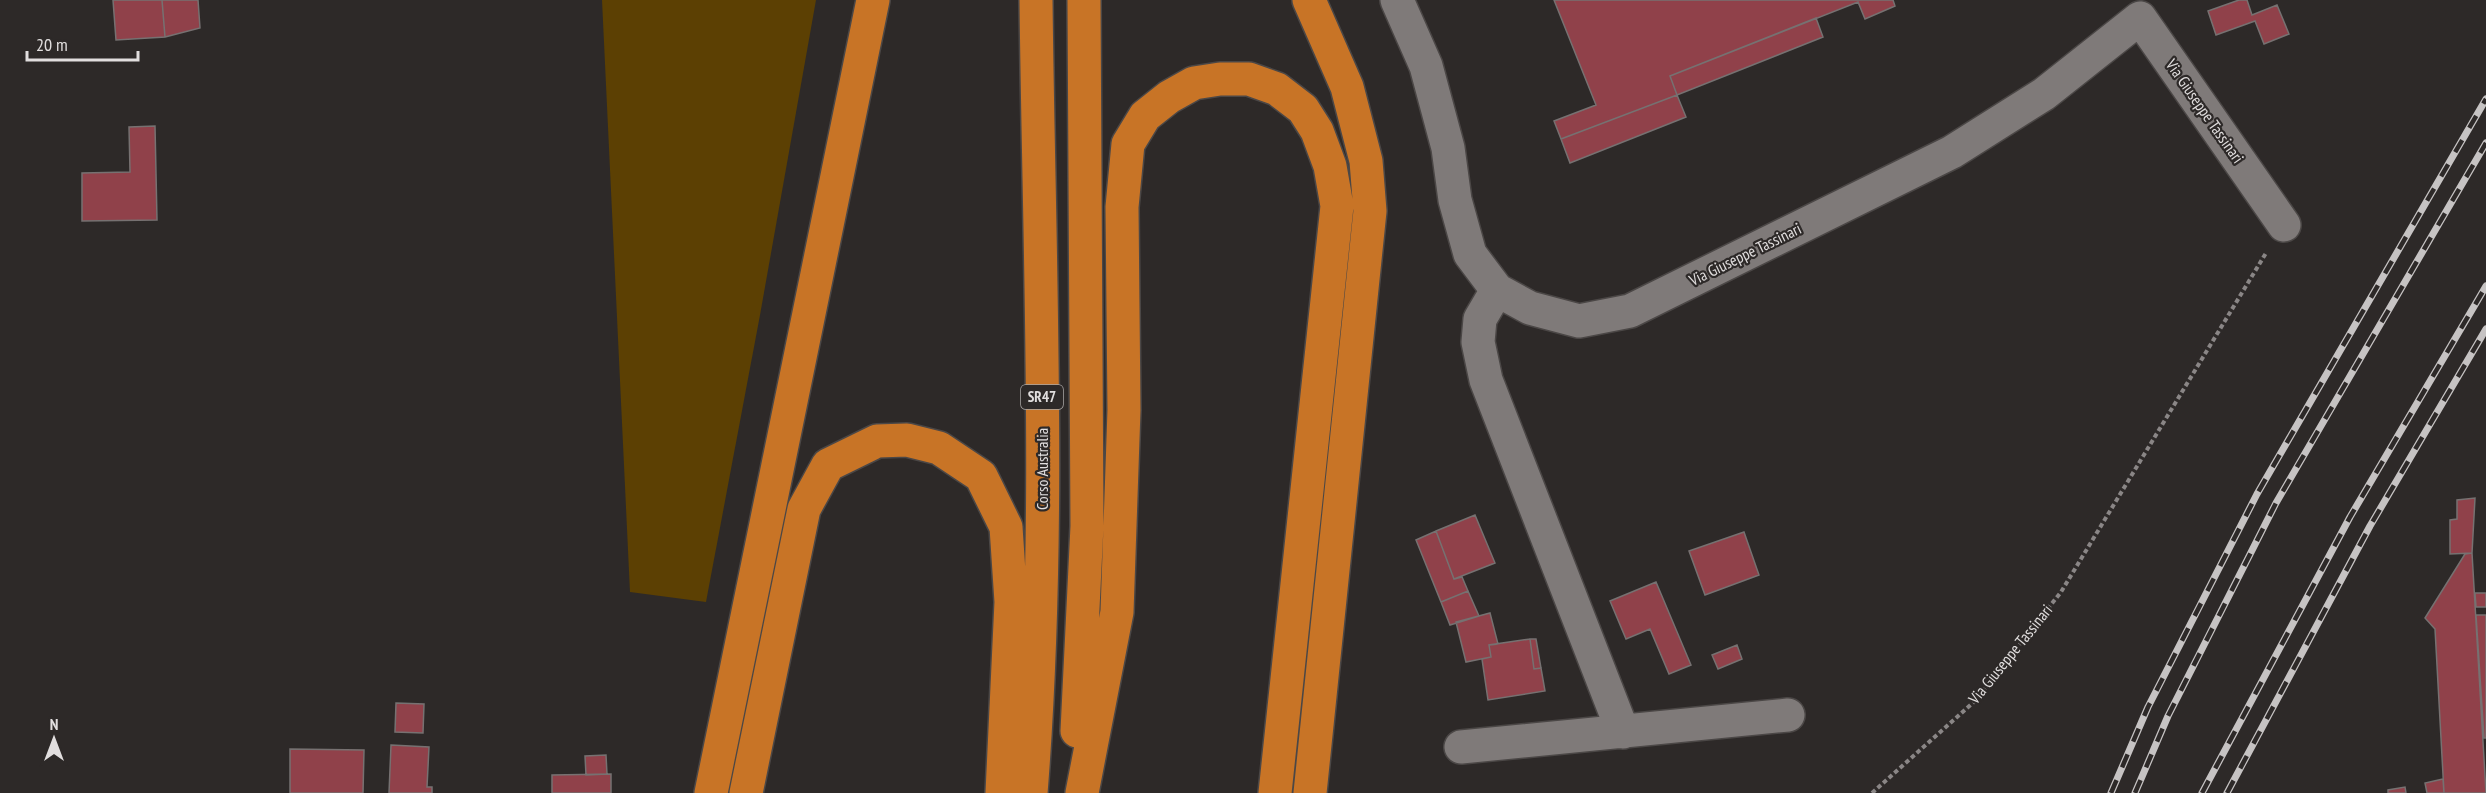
<svg xmlns="http://www.w3.org/2000/svg" width="2486" height="793" viewBox="0 0 2486 793" font-family="'PT Sans Narrow',sans-serif">
<style>
.green{fill:#5c4003}
.building{fill:#90414a;stroke:#767171;stroke-width:1.5}
.lines{fill:none;stroke-linecap:round;stroke-linejoin:round}
.street-casing{stroke:#4b4746;stroke-width:36}
.highway-casing{stroke:#4b4746;stroke-width:36}
.path{stroke:#8a8686;stroke-width:4;stroke-dasharray:4.5 3;stroke-linecap:butt}
.street{stroke:#7f7a79;stroke-width:33}
.highway{stroke:#c87426;stroke-width:33}
.rail-casing{stroke:#c6c3c3;stroke-width:7}
.rail{stroke:#2d2928;stroke-width:4.5;stroke-dasharray:14;stroke-linecap:butt}
.labels{text-anchor:middle;stroke-width:4.5;stroke-linejoin:round;paint-order:stroke}
.shield{fill:#2d2928;stroke:#aba8a7;stroke-width:1.5}
.shield-label{font-size:15px;font-weight:bold;fill:#e1dede}
.street-label{font-size:16px;fill:#e1dede;stroke:#2d2928}
</style>
<rect width="100%" height="100%" fill="#2d2928"/>
<path class="green" d="M602,0H816L760,315L706,602L630,592Z"/>
<path class="building" d="M113,0H162L165,37L116,40Z
M162,0H198L200,28L165,37Z
M1554,0H1893L1895,6L1865,19L1858,2L1670,76L1677,95L1561,139L1554,121L1596,105Z
M2239,0H2247L2252,15L2277,5L2289,34L2264,44L2255,21L2216,35L2208,11Z
M1816,18L1823,37L1677,95L1670,76Z
M1677,95L1686,117L1570,163L1561,139Z
M155,126L157,220L82,221V173L130,172L129,127Z
M2475,498L2472,553L2450,554V520L2457,519V500Z
M1475,515L1495,563L1454,579L1436,531Z
M1436,531L1454,579L1462,577L1468,591L1441,602L1416,540Z
M1744,532L1759,575L1705,595L1689,551Z
M2472,553L2486,793H2444L2435,629L2425,618L2465,554Z
M1656,582L1691,665L1669,674L1650,629L1626,639L1610,601Z
M1468,591L1479,616L1450,625L1441,602Z
M2475,593H2486V607H2476Z
M1490,613L1498,644L1489,645L1491,657L1466,662L1456,622Z
M2476,615H2486V738H2484Z
M1530,639L1534,669L1541,668L1545,691L1488,700L1482,659L1491,657L1489,645Z
M1530,639H1536L1541,668L1534,669Z
M1737,645L1742,659L1718,669L1712,655Z
M396,703L424,704L423,733L395,732Z
M391,745L429,747L427,787H432V793H389Z
M290,749L364,750L363,793H290Z
M606,755L607,774L586,775L585,756Z
M611,774V793H552V775Z
M2443,779L2444,793H2427L2425,783Z
M2405,787L2406,793H2388V790Z"/>
<g class="lines">
<defs>
<path id="street" d="M1397,0L1426,66L1448,148L1455,200L1470,254L1497,290L1530,308L1579,321L1630,311L1952,152L2044,94L2140,18L2284,225
M1497,290L1480,319L1478,342L1486,380L1623,732
M1461,747L1788,715"/>
<path id="highway" d="M1309,0L1347,87L1366,161L1370,211L1310,793
M1077,731L1087,526L1084,0
M711,793L873,0
M746,793L804,509L828,465L877,441L907,440L939,448L981,476L1006,527L1011,602L1002,793
M1031,793C1052,529 1039,264 1036,0
M1082,793L1117,612L1124,410L1122,207L1128,144L1145,116L1169,97L1194,83L1220,79H1249L1277,89L1303,109L1317,131L1330,166L1337,206L1275,793"/>
</defs>
<use href="#street" class="street-casing"/>
<use href="#highway" class="highway-casing"/>
<path class="path" d="M1872,793L1975,701L2061,592L2266,253"/>
<use href="#street" class="street"/>
<use href="#highway" class="highway"/>
<defs>
<path id="rail" d="M2111,793L2148,707L2257,494L2486,99
M2135,793L2168,716L2276,503L2486,143
M2202,793L2350,517L2486,286
M2227,793L2370,526L2486,329"/>
</defs>
<use href="#rail" class="rail-casing"/>
<use href="#rail" class="rail"/>
</g>
<g class="labels">
<rect class="shield" x="1021" y="385" width="42" height="24" rx="4.5"/>
<g class="shield-label">
<text x="1042" y="402">SR47</text>
</g>
<g class="street-label">
<text transform="translate(2205 111) rotate(55)" y="6">Via Giuseppe Tassinari</text>
<text transform="translate(1745 254) rotate(-26)" y="6">Via Giuseppe Tassinari</text>
<text transform="translate(1042 469) rotate(-90)" y="6">Corso Australia</text>
<text transform="translate(2010 654) rotate(-51)" y="6">Via Giuseppe Tassinari</text>
</g>
</g>
<g transform="translate(54 739)" stroke="#2d2928" stroke-width="4.5" paint-order="stroke">
<path d="M0-4.5L10 22L0 15L-10 22Z" fill="#e1dede"/>
<text y="-9" font-size="16" font-weight="bold" text-anchor="middle" fill="#e1dede">N</text>
</g>
<path d="M27 51v9h111v-9" fill="none" stroke="#e1dede" stroke-width="3"/>
<text x="36" y="51" font-size="18" fill="#e1dede" stroke="#2d2928" stroke-width="4.5" paint-order="stroke">20 m</text>
</svg>
